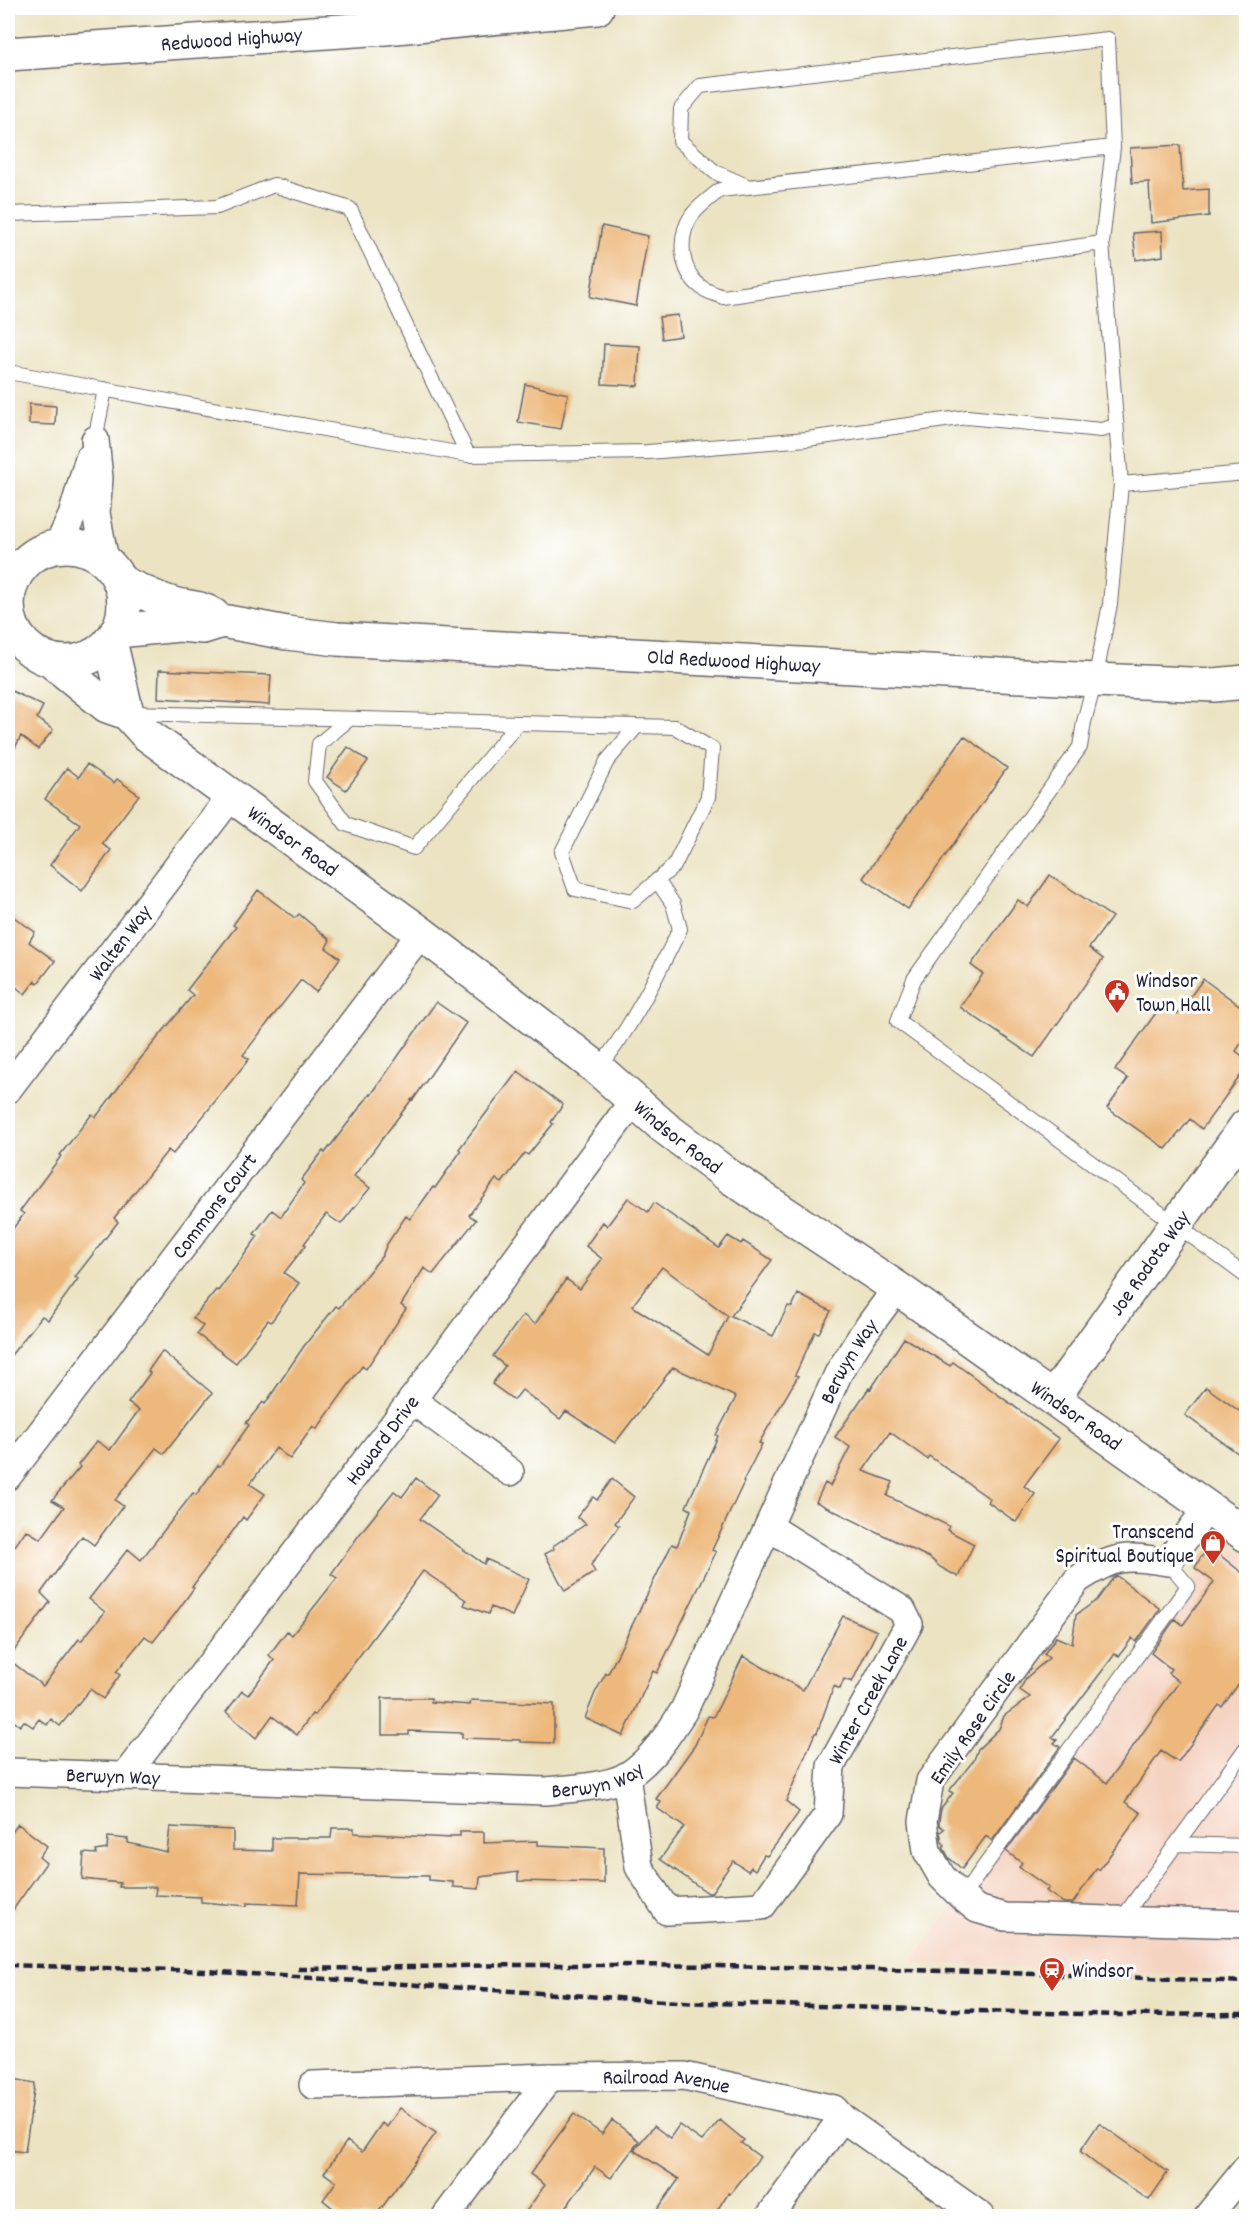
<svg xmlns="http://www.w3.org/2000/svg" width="1254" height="2224" viewBox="0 0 1254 2224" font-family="Dekko,sans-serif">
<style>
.built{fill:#f5d3c1}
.building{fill:#edb87b;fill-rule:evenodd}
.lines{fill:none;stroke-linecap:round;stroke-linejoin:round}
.service-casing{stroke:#68666a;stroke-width:16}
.minor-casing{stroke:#68666a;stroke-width:30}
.tertiary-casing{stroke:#68666a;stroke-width:36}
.secondary-casing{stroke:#68666a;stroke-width:36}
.motorway-casing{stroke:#68666a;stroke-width:36}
.service{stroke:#fff;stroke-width:14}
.minor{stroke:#fff;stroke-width:27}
.tertiary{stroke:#fff;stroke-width:33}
.secondary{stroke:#fff;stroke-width:33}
.motorway{stroke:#fff;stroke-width:33}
.rail{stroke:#22223b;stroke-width:4.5;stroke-dasharray:9 4.5;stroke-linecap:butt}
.labels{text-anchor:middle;stroke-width:6;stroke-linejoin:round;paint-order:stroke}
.street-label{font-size:21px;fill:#22223b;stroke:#fff}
.poi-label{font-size:21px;fill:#22223b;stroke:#fff;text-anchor:start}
</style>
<rect width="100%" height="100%" fill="#fff"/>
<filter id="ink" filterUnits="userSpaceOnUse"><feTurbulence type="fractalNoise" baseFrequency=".0167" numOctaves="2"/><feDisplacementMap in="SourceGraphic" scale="12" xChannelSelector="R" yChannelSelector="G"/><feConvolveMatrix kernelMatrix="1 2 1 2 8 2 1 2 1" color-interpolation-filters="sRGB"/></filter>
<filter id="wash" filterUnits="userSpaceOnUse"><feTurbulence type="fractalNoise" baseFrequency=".008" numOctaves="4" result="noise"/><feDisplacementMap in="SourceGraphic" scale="24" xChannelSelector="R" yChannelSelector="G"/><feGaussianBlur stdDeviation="1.35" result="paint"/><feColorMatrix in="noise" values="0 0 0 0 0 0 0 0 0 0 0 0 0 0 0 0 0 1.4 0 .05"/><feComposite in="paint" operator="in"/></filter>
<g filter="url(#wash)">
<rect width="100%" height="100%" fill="#ebe3c2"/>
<path class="built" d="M1224,1538L1246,1555V1976L911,1963Z"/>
<g id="blocks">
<path class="building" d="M1180,145L1183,191L1209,189V216L1151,223L1149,182L1132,183L1130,148Z
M602,226L648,236L636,306L590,297Z
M1162,231L1163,256L1136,260L1133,233Z
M678,315L681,336L662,339L659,317Z
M604,344L640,346L638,386L602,384Z
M525,384L568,394L561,429L518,422Z
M29,404L56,406L55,425L29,424Z
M159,670L271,675L269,705L158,698Z
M8,689L43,706L37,718L53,730L38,749L21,736L8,762Z
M964,736L1007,768L908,909L863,878Z
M348,747L368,761L346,790L327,777Z
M87,764L114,783L117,779L139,795L102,844L111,850L82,891L50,865L80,824L45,799L67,768L79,777Z
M1050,875L1112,917L1089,948L1103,959L1034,1057L960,1007L983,974L971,965L1018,900L1028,907Z
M258,890L295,918L299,914L330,940L326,948L340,958L316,992L301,980L243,1055L249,1059L173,1154L168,1150L114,1218L118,1222L75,1277L78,1279L48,1320L42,1316L8,1359V1235L24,1214L20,1211L61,1156L60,1155L92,1114L96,1117L137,1063L193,995L187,990L236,927L233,925Z
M8,913L35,932L29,942L55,961L38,983L35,981L25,994L8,981Z
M1203,979L1246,1010V1036L1236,1051L1246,1059V1068L1202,1129L1190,1119L1166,1149L1107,1108L1128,1079L1115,1070L1163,1003L1178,1014Z
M436,1002L466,1023L413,1100L412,1099L354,1176L370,1188L341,1224L326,1214L304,1244L306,1245L284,1273L299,1283L271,1322L268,1320L236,1363L197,1334L203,1326L193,1318L216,1290L218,1291L258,1236L254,1234L272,1210L281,1217L304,1183L301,1180L323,1151L325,1153L370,1094L371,1095Z
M518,1071L563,1105L551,1122L553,1124L528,1155L525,1153L502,1183L496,1179L469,1215L476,1220L433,1274L424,1268L401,1305L406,1309L366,1369L362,1366L317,1429L313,1426L290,1459L276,1448L250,1484L265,1494L246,1520L243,1517L192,1587L194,1588L175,1614L153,1642L145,1636L116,1672L120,1675L103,1699L90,1689L60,1726L51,1719L47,1725L39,1719L33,1727L24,1721L20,1726L8,1717V1556L26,1530L41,1539L64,1507L52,1500L80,1467L78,1465L97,1441L110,1450L139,1410L128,1403L150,1373L148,1371L162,1351L212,1393L164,1454L156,1448L115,1500L123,1506L94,1545L82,1536L41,1593L50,1602L8,1659L43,1686L79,1639L81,1641L105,1612L89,1599L128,1549L141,1560L193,1493L196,1495L218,1465L220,1466L249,1425L246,1423L263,1402L265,1404L304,1346L336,1306L339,1308L382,1256L387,1244L406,1216L410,1219L433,1187L435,1188L461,1151L459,1149Z
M628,1198L648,1212L654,1203L719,1248L728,1236L741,1244L743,1241L772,1260L731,1316L773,1336L788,1306L792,1307L798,1294L831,1311L819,1333L815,1332L795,1375L798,1376L759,1443L762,1444L743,1481L744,1482L712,1550L716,1552L657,1673L653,1671L623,1736L585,1718L595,1693L606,1673L608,1674L672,1544L677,1546L691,1510L686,1507L718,1436L716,1435L736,1397L673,1367L615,1443L566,1411L560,1419L522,1390L514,1400L492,1384L505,1366L493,1356L523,1315L535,1324L566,1279L580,1289L602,1259L586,1246L603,1222L607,1226ZM662,1267L728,1316L708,1355L632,1306Z
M904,1338L950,1366L953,1362L1059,1439L1024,1486L1035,1494L1016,1522L988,1502L990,1499L929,1456L927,1459L890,1432L863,1471L893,1482L887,1496L949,1526L947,1530L974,1544L958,1577L940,1567L930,1558L816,1502L825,1483L830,1486L850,1447L835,1437L869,1388L871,1389Z
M1206,1387L1246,1416V1459L1185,1415Z
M416,1478L438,1495L420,1519L484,1564L486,1559L529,1579L512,1616L491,1607L488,1614L464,1605L466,1600L423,1571L315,1715L312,1714L297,1735L272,1716L256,1738L226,1712L242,1691L248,1695L274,1660L269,1655L287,1631L292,1635L337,1578L331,1574L362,1531L394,1491L402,1497Z
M612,1479L634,1497L615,1523L619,1526L591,1565L595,1572L565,1591L545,1554L554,1549L553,1546L586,1524L577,1517L593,1497L597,1500Z
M1211,1548L1246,1576V1674L1222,1707L1219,1705L1178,1762L1161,1751L1125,1802L1141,1813L1099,1870L1097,1868L1073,1903H1064L1046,1891L1049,1888L1019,1867L1022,1863L1006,1851L1074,1758L1107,1783L1179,1682L1168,1673L1171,1669L1151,1653L1175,1619L1183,1625L1214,1582L1195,1568L1201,1557Z
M1117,1576L1160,1609L1136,1642L1132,1638L1119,1656L1115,1654L1052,1737L1057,1740L1054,1743L1060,1747L992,1841L986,1836L962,1869L949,1858L943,1847L945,1845L942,1842L940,1832L944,1829L939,1825V1821L941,1809L953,1793L949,1791L974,1760L978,1749L999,1729L1004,1716L1030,1697L1020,1690L1026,1678L1049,1658L1044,1654L1056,1637L1072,1644L1076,1615L1097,1600L1113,1578Z
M843,1616L877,1631L852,1682L844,1679L840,1689L834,1686L817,1733H815L786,1801L799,1812L785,1832L767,1856L764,1855L755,1870L751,1867L748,1871L733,1861L711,1893H708L660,1859L684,1827L657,1808L661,1802L656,1799L695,1745L708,1716L713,1717L720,1704L743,1656L803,1690Z
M382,1698H431V1702L470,1705L471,1700L554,1704V1743L521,1742V1740L462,1738V1733L409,1731V1735H382Z
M18,1824L47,1846L39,1857L46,1863L8,1917V1838Z
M170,1827L233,1830V1850L272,1851V1838H331L332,1828H354V1833L450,1838V1836H460V1832H484V1843L538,1841V1845L604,1848V1883L518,1881V1872L480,1877L479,1889L453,1887V1882L429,1880V1876L300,1874L298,1905L247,1903V1906L201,1902V1897L155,1895L156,1887H119L120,1883L82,1879L84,1853L97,1854L96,1851L107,1849L108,1837L128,1839V1843L167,1852Z
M8,2078L35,2083L25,2152L8,2150Z
M400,2108L436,2133L375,2217H344L323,2200L336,2182L324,2173L347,2141L362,2152L382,2123L387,2127Z
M574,2114L602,2134L612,2120L639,2141L611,2178L595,2167L559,2217H522L545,2185L530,2174Z
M720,2120L744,2140L741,2143L760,2157L730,2194L728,2193L713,2217H652L679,2179L634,2150L654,2126L670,2138L679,2125L702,2141Z
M1099,2123L1168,2172L1149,2200L1101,2168L1080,2151Z"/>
</g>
</g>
<g filter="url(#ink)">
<use href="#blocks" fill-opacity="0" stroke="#68666a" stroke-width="1.5"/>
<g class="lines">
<defs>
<path id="service" d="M749,187L715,172L680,141L681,109L700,86L1108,39L1113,147L1102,243L1121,484
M8,214L217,207L274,185L350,209L468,455
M1102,243L723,297C716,294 707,292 701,287C680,271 677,237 692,215C700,205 710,198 720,190L1113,147
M8,372L468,455L648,452L807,439L967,417L1101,430L1116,426
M95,440L105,389
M1246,473L1121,484L1110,604L1095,680L1084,722L1080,747L914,979L898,1021L1246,1276
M132,713L675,727L712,749L708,797L674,866L633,901L575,889L562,852L607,761L637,726
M348,720L319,744L315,781L346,824L414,848L518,723
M598,1069C632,1027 656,977 680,929L673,904L657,880
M1176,1844L1246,1846
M962,1897L1188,1586L1168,1562
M1121,1920L1246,1748"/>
<g id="minor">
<path d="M95,440L99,478L96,513L105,561"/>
<path d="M57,548L72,516L89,458"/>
<path id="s1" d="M8,1089L232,795"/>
<path d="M412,1400L510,1472"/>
<path id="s2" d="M8,1476L421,933"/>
<path d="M1207,1508L1168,1562C1123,1555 1115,1555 1077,1580L930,1781L923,1821L927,1851L942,1877L962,1897L977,1909L1005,1917L1246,1924"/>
<path id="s3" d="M8,1772L545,1791C567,1789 608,1787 627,1776C652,1760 668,1735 684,1710L839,1372L863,1334L897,1288"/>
<path id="s4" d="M125,1776L412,1400L634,1100"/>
<path id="s5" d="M626,1776L639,1867L667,1911L762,1906L828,1814L831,1766L909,1624L902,1610L769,1527"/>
<path id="s6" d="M313,2085L550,2077L684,2076L834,2109L842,2118L981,2216"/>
<path d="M446,2216L550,2077"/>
<path d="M770,2216L842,2118"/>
<path d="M1208,2216L1246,2169"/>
</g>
<g id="tertiary">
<path id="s7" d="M1053,1398L1246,1126"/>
</g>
<g id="secondary">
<circle cx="66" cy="604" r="58"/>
<path d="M119,581C138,590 157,600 177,605C191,608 201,607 213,615"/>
<path id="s8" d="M117,631L179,625L203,627L222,621L287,633L337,639L1095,680L1214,685L1246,682"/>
<path id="s9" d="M110,641L127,713L146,734L421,933L598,1069L664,1127L729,1176L897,1288L1246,1535"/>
<path d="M50,660L107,706L127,713"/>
</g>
<g id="motorway">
<path id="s10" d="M8,54L385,28L597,8"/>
</g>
</defs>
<use href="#service" class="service-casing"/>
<use href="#minor" class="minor-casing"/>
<use href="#tertiary" class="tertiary-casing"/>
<use href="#secondary" class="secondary-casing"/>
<use href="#motorway" class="motorway-casing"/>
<use href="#service" class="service"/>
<use href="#minor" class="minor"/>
<use href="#tertiary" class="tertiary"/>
<use href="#secondary" class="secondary"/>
<use href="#motorway" class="motorway"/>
<path class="rail" d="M8,1965L205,1971L678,2002L1118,2015L1246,2014
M298,1969C373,1968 448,1966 522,1965C764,1964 1005,1972 1246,1982"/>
</g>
</g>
<defs>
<symbol id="civic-pin" viewBox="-11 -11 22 30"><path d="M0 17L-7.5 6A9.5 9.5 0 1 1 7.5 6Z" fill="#c8321e" stroke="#fff"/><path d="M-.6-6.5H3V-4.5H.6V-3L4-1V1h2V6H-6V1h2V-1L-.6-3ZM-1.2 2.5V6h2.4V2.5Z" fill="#fff"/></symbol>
<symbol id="shop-pin" viewBox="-11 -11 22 30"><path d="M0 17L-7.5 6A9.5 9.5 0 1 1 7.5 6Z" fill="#c8321e" stroke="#fff"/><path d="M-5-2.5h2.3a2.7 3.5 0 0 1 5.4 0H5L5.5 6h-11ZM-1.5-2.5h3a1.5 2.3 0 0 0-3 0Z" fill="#fff"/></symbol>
<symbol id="station-pin" viewBox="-11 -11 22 30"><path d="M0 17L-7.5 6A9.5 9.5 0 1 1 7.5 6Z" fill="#c8321e" stroke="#fff"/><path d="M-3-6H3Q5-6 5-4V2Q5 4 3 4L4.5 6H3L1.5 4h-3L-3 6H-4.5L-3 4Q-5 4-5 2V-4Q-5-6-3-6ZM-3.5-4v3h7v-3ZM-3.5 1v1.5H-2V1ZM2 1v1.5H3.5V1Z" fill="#fff"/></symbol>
</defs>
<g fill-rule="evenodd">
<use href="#civic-pin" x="1102" y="977" width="30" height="40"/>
<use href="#shop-pin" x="1198" y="1528" width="30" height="40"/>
<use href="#station-pin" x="1037" y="1955" width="30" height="40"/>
</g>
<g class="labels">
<g class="street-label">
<text dy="7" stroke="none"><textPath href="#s10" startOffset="224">Redwood Highway</textPath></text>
<text dy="7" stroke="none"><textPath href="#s8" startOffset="620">Old Redwood Highway</textPath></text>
<text dy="7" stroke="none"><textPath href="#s9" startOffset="284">Windsor Road</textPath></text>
<text dy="7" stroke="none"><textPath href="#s1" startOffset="184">Walten Way</textPath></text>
<text dy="7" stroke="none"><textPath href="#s9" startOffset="770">Windsor Road</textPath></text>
<text dy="7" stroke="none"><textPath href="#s2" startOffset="340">Commons Court</textPath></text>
<text dy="7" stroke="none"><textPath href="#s7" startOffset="166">Joe Rodota Way</textPath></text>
<text dy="7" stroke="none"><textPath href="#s3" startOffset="1095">Berwyn Way</textPath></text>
<text dy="7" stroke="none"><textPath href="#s9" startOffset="1256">Windsor Road</textPath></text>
<text dy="7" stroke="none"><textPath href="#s4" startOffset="423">Howard Drive</textPath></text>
<text dy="7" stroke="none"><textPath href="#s5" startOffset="476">Winter Creek Lane</textPath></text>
<text transform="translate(972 1727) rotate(-55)" y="7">Emily Rose Circle</text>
<text dy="7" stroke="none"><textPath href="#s3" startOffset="591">Berwyn Way</textPath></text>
<text dy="7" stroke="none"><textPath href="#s3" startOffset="105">Berwyn Way</textPath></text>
<text dy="7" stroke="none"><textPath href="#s6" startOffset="354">Railroad Avenue</textPath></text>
</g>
<g class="poi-label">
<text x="1136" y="987">Windsor<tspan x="1136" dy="24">Town Hall</tspan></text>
<text x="1194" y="1538" text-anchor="end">Transcend<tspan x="1194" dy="24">Spiritual Boutique</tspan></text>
<text x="1072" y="1977">Windsor</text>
</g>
</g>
<rect width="1254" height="2224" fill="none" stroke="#fff" stroke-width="30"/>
</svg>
